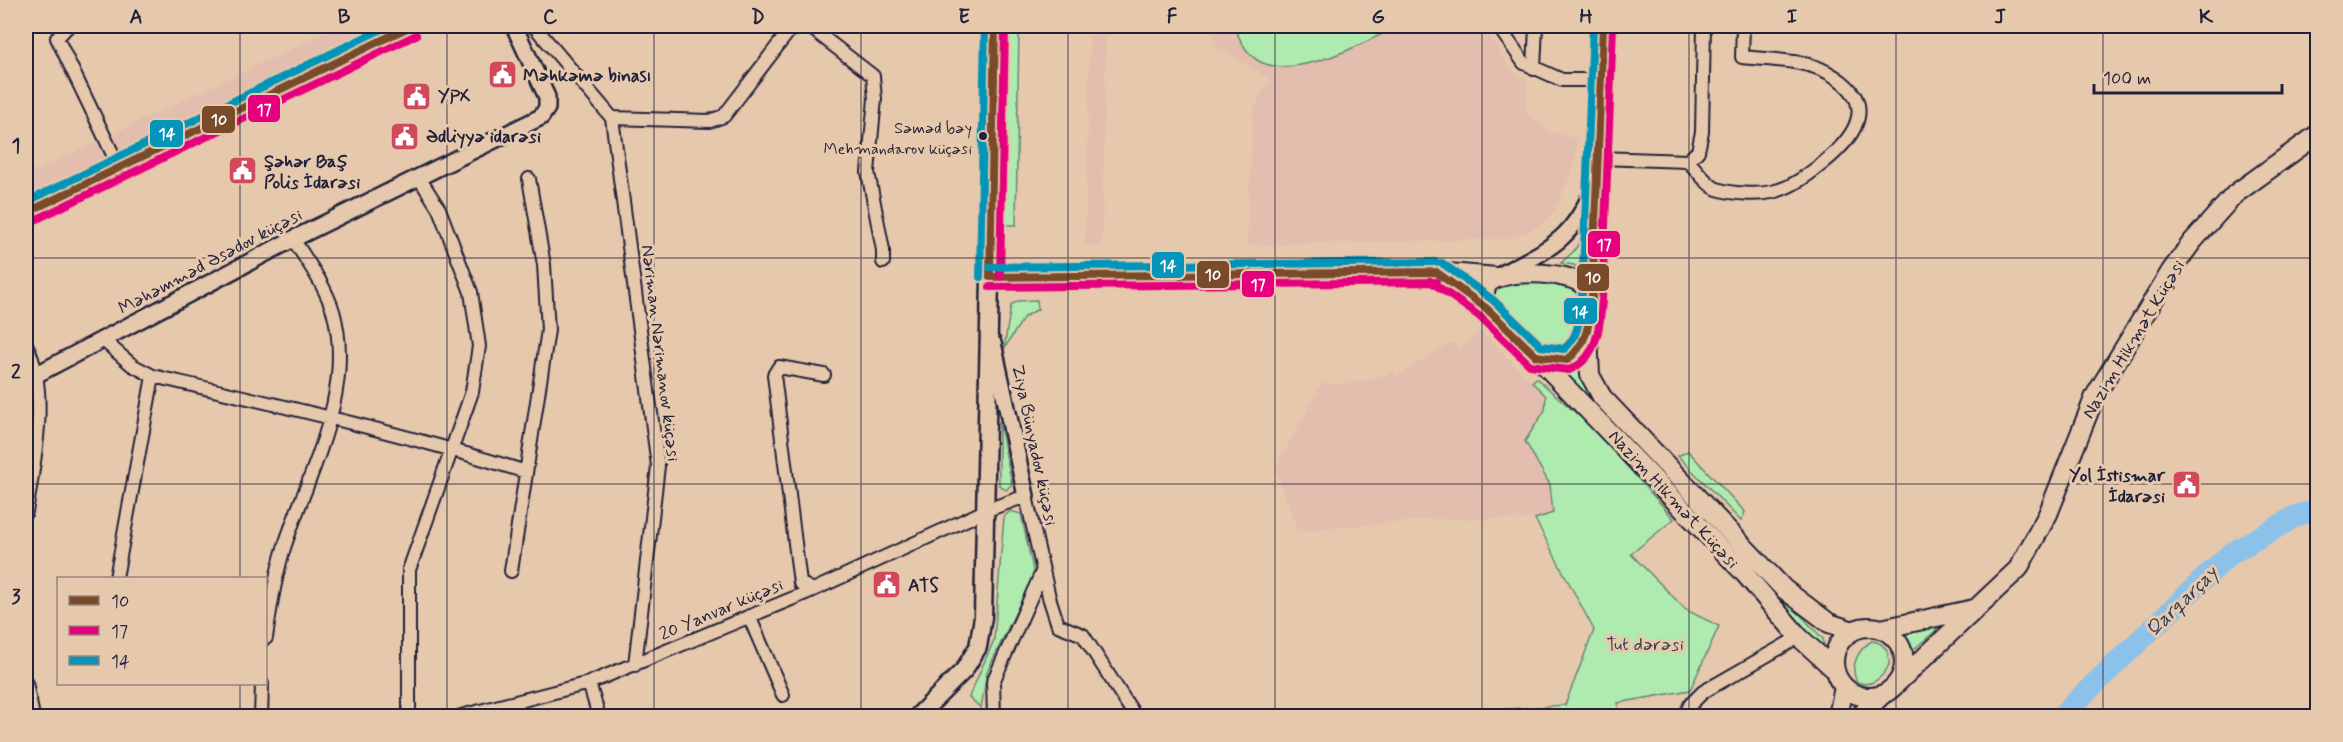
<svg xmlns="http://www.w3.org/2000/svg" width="2343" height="742" viewBox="0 0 2343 742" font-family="Mynerve,sans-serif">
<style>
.built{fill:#e3beaf}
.green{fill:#afeaaf;stroke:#688675;stroke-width:1.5}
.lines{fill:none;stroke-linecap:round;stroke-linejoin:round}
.river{stroke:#8cc2ea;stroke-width:22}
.minor-casing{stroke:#22223b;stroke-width:16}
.tertiary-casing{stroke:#22223b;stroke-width:20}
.secondary-casing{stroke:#22223b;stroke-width:21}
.primary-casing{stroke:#22223b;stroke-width:22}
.minor{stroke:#e6c8ac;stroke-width:12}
.tertiary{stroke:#e6c8ac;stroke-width:15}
.secondary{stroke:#e6c8ac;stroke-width:16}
.primary{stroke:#e6c8ac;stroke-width:18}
.bus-1-casing{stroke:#e6c8ac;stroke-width:12}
.bus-2-casing{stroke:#e6c8ac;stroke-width:12}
.bus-3-casing{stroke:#e6c8ac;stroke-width:12}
.bus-1{stroke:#7a4b2a;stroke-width:8}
.bus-2{stroke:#e5007d;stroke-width:8}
.bus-3{stroke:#0595b8;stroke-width:8}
.grid{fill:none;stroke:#22223b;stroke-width:1.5;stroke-opacity:0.55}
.bus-dot{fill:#22223b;stroke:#e6c8ac;stroke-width:2}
.labels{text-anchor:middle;stroke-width:6;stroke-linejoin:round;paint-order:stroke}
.bus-label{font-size:16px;fill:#22223b;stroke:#e6c8ac;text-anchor:end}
.poi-label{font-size:18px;font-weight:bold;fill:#22223b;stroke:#e6c8ac;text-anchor:start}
.street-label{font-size:18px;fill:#22223b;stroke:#e6c8ac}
.park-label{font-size:18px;fill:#37404c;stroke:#e6c8ac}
.water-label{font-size:20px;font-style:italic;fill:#323a55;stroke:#e6c8ac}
.line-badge{stroke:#e6c8ac;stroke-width:2}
.badge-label{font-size:16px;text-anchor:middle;font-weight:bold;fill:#fff}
.neatline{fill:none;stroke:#22223b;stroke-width:2}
.grid-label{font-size:20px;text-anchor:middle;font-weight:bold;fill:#22223b}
</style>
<rect width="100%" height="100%" fill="#e6c8ac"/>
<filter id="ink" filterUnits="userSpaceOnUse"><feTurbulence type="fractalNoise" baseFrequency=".0167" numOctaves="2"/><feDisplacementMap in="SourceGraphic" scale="12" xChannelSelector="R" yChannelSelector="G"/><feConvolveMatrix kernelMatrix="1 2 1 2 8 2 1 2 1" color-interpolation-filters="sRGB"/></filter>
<g filter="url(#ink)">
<path class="built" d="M339,26H383L26,197V175Z
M1209,26H1483L1511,70L1528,81L1526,114L1551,132L1578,139L1575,165L1555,209L1541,225L1526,233L1506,239L1247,245L1253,111L1269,79L1218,47Z
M1090,35H1106L1102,245L1085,246Z
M1480,330L1546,396L1545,410L1525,441L1550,486L1553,513L1535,519H1433L1298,531L1275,469L1322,383L1338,385L1372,379L1393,372L1396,377L1448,344L1454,343L1458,350Z"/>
<path class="green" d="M1008,26H1019L1016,225H1004Z
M1234,26H1397C1366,43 1291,82 1257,60C1245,52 1239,38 1234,26Z
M1587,229L1584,272L1574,265L1561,263L1574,251Z
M1560,281L1576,289L1584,302L1582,332L1573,348L1559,354L1535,349L1491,304V291L1500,283Z
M1037,300L1038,309L1024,317L1004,349L1011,305L1018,301Z
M1580,366L1590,391L1823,639L1824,645L1817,643L1562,373H1571Z
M1536,378L1592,427L1674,519L1631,554L1686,610L1719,626L1690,690L1618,703V716H1448L1452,713L1565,705L1594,630L1535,519L1553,513L1550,485L1525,441L1545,410L1546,396L1532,382Z
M999,421L1012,484L1006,490L999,485Z
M1688,451L1745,512L1741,521L1678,456Z
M1010,511L1021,514L1034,574L987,672L981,708L969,697L994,640L1004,517Z
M1945,623L1909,653L1904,638L1899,632Z
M1872,641C1886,643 1889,652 1889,665C1882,678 1871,688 1857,682C1849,667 1858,649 1872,641Z"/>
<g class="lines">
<path class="river" d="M2061,716L2229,555L2296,516L2318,509"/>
<defs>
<path id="minor" d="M68,26L57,38L119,167
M534,26L612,118L658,466L635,665
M1498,26L1524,63L1562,80H1601
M1534,69L1536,26
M612,118L710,121L724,116L789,31L799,27H810L873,76L875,99L868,172L883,250V262
M1598,158L1688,161C1696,169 1707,185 1717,189C1732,194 1757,195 1772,192C1791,188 1808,175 1823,163C1859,134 1879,100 1827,72C1803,59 1768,60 1742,57L1743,26
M1688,161L1698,151L1702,132L1704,26
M103,340L132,365L153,376L116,578
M26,344C50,392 34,461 26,512
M153,376C278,405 403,433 526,472
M511,571L548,330L544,265L529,179
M813,590L800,583L774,375L779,367L824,375
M749,616L783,695
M266,638C270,608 275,577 284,548C308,474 356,391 333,311C325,285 307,261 293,239
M26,683L33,716
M589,683L599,716
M261,716L262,684
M409,716V570L472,392L479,346L471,292L439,209L418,176
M461,716L589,683L813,590L987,510L1026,496L1049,597L1058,625L1083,635L1135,716
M994,716L993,682L1042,572
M1685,716L1690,705L1703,692L1799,637"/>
<path id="tertiary" d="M1502,274C1548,249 1572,241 1593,189
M1592,299L1603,26
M993,343L1026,496
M26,380L293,239L541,117L547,108V97L514,26"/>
<path id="secondary" d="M918,716L964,670L978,647L983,617L990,277"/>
<path id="primary" d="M995,26L990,277L1436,272L1497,277
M26,213L411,26
M1436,272C1452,284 1469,294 1485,307C1510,327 1561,399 1587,337C1593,322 1594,297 1583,285C1569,271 1499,268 1487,285C1483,292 1485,300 1486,308
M1588,335L1590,375L1602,397L1784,589L1829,623L1853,631
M1536,356L1745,574L1799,637L1834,669
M1834 662a35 35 0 1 1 70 0a35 35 0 1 1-70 0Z
M1881,629L1974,609
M1896,684L2018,569L2048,514L2095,396L2171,271L2192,242L2235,194L2318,134
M1838,716L1844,687
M1860,716L1882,695"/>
</defs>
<use href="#minor" class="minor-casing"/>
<use href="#tertiary" class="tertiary-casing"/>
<use href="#secondary" class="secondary-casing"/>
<use href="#primary" class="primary-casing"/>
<use href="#minor" class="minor"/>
<use href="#tertiary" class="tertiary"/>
<use href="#secondary" class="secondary"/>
<use href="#primary" class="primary"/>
<defs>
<path id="bus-1" d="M26,213L411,26
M1436,272L1486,308L1536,356L1567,360C1588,344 1589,323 1592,299L1603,26
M990,277L1436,272
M990,277L995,26"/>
<path id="bus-2" d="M31,222L416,35
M1000,277L1005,26
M1430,281L1479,316L1530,365L1569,370C1597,359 1600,327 1602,300L1613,26
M990,287L1436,282"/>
<path id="bus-3" d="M26,202L388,26
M1442,263L1493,300L1541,346L1564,349C1580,336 1579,317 1582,298L1593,26
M990,267L1436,262
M980,277L985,26"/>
</defs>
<use href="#bus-1" class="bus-1-casing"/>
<use href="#bus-2" class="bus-2-casing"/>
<use href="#bus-3" class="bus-3-casing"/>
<use href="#bus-1" class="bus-1"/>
<use href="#bus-2" class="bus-2"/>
<use href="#bus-3" class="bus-3"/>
</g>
</g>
<path class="grid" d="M240,26V578M447,26V716M654,26V716M861,26V716M1068,26V716M1275,26V716M1482,26V716M1689,26V716M1896,26V716M2103,26V716M26,258H2318M26,484H2318M240,684V716"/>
<defs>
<symbol id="civic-square" viewBox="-11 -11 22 22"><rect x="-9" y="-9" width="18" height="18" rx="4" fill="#d1495b" stroke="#e6c8ac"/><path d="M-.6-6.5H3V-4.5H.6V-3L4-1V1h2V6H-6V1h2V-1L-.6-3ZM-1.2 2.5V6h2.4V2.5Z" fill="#fff"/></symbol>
</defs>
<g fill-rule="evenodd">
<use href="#civic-square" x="486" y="58" width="33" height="33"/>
<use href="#civic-square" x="400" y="80" width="33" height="33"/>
<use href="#civic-square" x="388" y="120" width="33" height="33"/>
<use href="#civic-square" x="226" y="154" width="33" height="33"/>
<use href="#civic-square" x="2170" y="468" width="33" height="33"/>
<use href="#civic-square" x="870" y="568" width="33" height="33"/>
</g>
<circle class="bus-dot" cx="983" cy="136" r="5"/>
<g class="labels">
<g class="bus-label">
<text x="972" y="133">Səməd bəy<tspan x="972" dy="21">Mehmandarov küçəsi</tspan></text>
</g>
<g class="poi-label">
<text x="523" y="81">Məhkəmə binası</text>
<text x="438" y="102">YPX</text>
<text x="426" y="142">Ədliyyə idarəsi</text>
<text x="264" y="167">Şəhər Baş<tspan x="264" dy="21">Polis İdarəsi</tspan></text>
<text x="2165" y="481" text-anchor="end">Yol İstismar<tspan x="2165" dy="21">İdarəsi</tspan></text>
<text x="908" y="591">ATS</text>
</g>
<g class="street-label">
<text transform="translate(210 261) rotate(-28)" y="6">Məhəmməd Əsədov küçəsi</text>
<text transform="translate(2133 339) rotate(-59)" y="6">Nazim Hikmət Küçəsi</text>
<text transform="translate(661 353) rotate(83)" y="6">Nəriman Nərimanov küçəsi</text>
<text transform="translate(1035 445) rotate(78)" y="6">Ziya Bünyadov küçəsi</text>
<text transform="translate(1674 499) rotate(47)" y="6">Nazim Hikmət Küçəsi</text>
<text transform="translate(721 609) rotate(-23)" y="6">20 Yanvar küçəsi</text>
</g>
<g class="park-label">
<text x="1645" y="650">Tut dərəsi</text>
</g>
<g class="water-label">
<text transform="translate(2181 601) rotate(-44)" y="7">Qarqarçay</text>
</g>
</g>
<g class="line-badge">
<rect x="247" y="94" width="34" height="29" rx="6" fill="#e5007d"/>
<rect x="201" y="105" width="35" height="29" rx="6" fill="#7a4b2a"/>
<rect x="149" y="119" width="35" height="29" rx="6" fill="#0595b8"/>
<rect x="1587" y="230" width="34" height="28" rx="6" fill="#e5007d"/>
<rect x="1151" y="251" width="34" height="28" rx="6" fill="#0595b8"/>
<rect x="1196" y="260" width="34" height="29" rx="6" fill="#7a4b2a"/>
<rect x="1576" y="263" width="34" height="29" rx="6" fill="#7a4b2a"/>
<rect x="1241" y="270" width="34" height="28" rx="6" fill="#e5007d"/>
<rect x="1563" y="297" width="35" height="28" rx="6" fill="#0595b8"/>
</g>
<g class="badge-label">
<text x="264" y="115">17</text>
<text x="219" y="125">10</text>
<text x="167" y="139">14</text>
<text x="1604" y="250">17</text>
<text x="1168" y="271">14</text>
<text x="1213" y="280">10</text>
<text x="1593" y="283">10</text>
<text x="1258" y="290">17</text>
<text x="1580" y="317">14</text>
</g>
<rect width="2343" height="742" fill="none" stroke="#e6c8ac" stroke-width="66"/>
<rect x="57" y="577" width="210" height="108" fill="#e6c8ac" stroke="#98867f" stroke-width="1.5"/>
<rect x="69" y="596" width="30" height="9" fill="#7a4b2a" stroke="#98867f" stroke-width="1.5"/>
<text x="111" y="607" font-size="18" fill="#22223b">10</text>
<rect x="69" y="626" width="30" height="9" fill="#e5007d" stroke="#98867f" stroke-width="1.5"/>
<text x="111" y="637" font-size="18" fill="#22223b">17</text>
<rect x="69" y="656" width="30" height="9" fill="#0595b8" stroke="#98867f" stroke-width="1.5"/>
<text x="111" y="667" font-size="18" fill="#22223b">14</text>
<path d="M2094 84v9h188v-9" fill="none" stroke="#22223b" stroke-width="3"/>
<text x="2103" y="84" font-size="18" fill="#22223b" stroke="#e6c8ac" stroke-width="4.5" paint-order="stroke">100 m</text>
<rect x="33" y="33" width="2277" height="676" class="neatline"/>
<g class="grid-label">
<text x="136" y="23">A</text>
<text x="344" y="23">B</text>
<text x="550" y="23">C</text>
<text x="758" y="23">D</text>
<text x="964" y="23">E</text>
<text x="1172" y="23">F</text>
<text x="1378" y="23">G</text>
<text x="1586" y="23">H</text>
<text x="1792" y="23">I</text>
<text x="2000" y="23">J</text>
<text x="2206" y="23">K</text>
<text x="16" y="152">1</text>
<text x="16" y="378">2</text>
<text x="16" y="603">3</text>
</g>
</svg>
